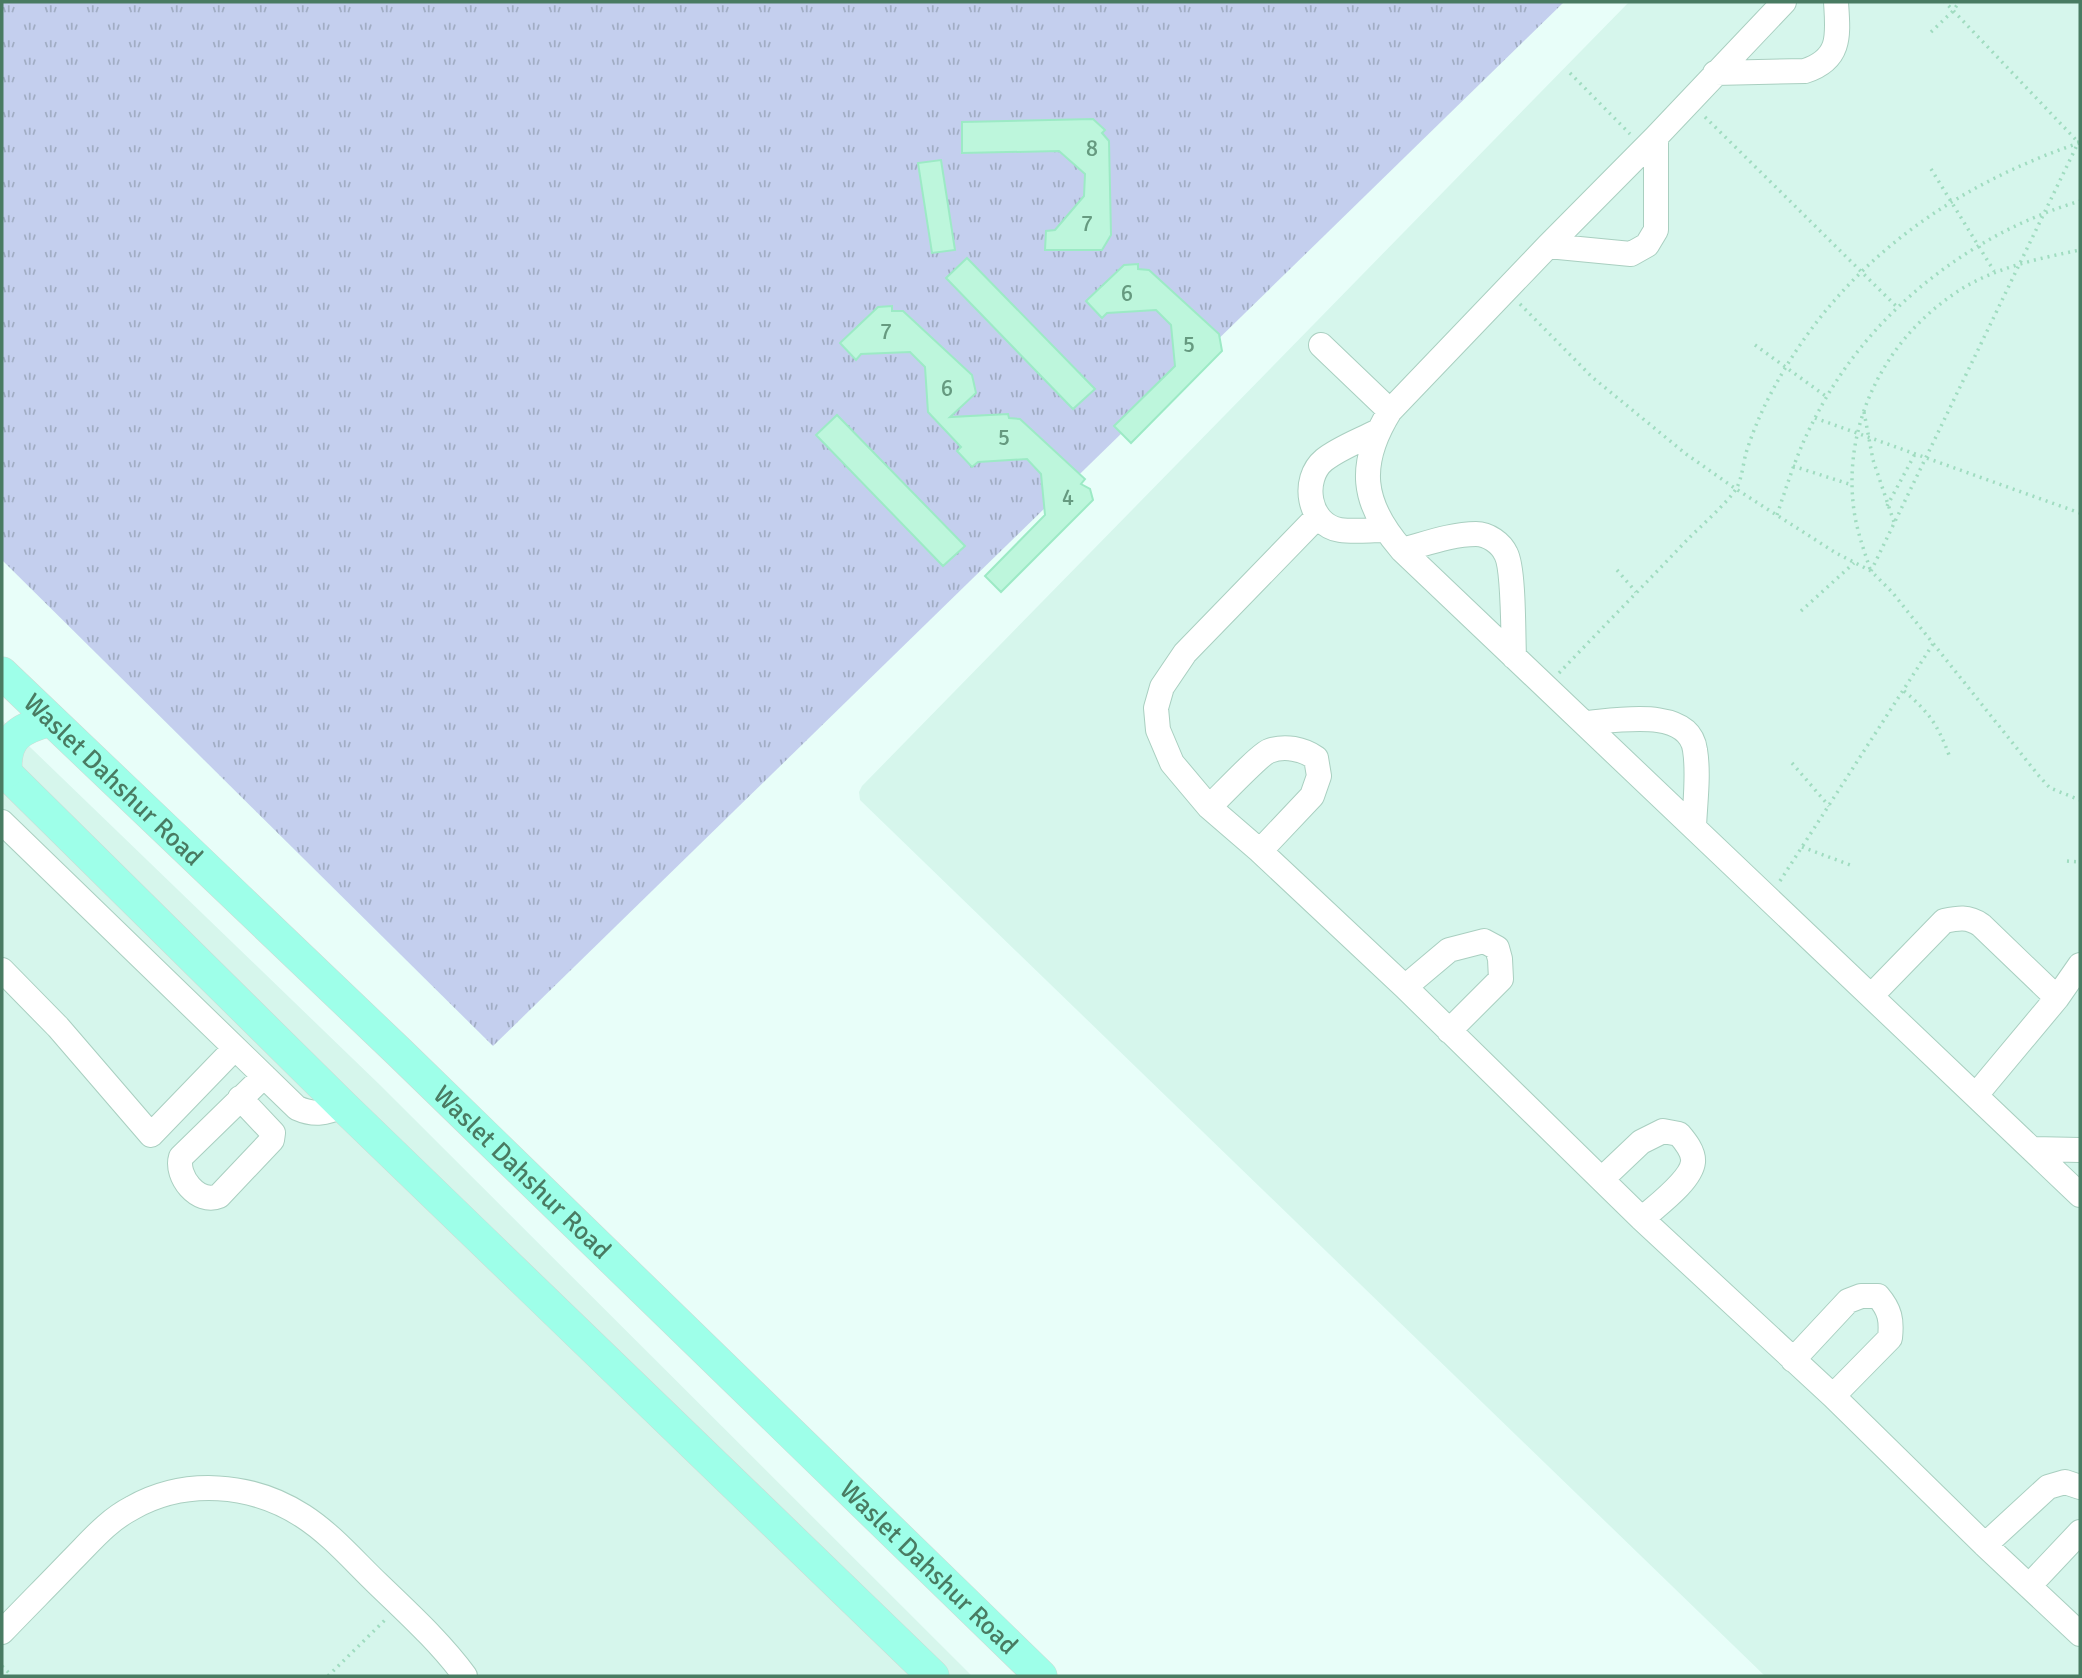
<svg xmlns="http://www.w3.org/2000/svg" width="2082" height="1678" viewBox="0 0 2082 1678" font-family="Signika,sans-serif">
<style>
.residential{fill:#d6f6ec}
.grass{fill:url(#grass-tufts)}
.building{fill:#bdf6dc;stroke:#9ceac5;stroke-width:2}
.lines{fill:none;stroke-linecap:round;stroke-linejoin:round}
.minor-casing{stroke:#a9cfc0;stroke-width:26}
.major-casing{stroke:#ccdad3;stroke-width:33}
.path{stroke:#a0dcc0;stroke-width:3.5;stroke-dasharray:2 5;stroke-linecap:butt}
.minor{stroke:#fff;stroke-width:24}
.major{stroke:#9effe9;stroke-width:32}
.labels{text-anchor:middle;stroke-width:6;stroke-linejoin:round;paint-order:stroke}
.number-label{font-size:23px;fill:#669a80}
.street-label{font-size:26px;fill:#497b62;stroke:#f0fffb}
</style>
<defs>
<pattern id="grass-tufts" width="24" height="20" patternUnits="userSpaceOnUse" patternTransform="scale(1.75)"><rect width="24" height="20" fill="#c4cfee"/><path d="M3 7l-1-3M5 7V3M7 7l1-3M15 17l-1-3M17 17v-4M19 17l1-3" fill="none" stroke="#a1adc4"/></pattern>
</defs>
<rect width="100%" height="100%" fill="#e8fef9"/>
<path class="residential" d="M1629,2H2080V1676H1765L860,800L859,792L862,786Z
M2,720L380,1085L972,1676H2Z"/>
<path class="grass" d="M2,2H1564L493,1046L2,560Z"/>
<path class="building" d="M1093,119L1105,130L1102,133L1109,141L1111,235L1102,250H1045L1046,231L1055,230L1084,196L1085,174L1059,151L962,153V122Z
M941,160L955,250L932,253L918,163Z
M967,258L1095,389L1073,409L946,278Z
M1138,264V269L1149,270L1219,334L1222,351L1131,443L1114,426L1175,366L1171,325L1156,310L1107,313L1102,318L1086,301L1124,265Z
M892,306V311H903L972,375L976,393L950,417L1008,414L1009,418L1020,419L1085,479L1081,484L1090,489L1093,500L1001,592L985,576L1045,515L1041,474L1027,459L978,462L972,467L957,451L961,447L928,412L925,367L910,352L861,354L856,360L840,343L878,307Z
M837,415L965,546L943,566L816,435Z"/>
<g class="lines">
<defs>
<path id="minor" d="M1784,2L1656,137L1548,246L1390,411C1357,464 1361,503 1402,550L2080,1195
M1715,73L1805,71C1842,59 1838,34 1836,2
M1548,246L1631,254L1647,245L1656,230V137
M1321,345L1390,411
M1378,431C1361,440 1339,448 1324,460C1301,479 1308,525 1340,530C1354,532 1370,530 1384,530
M1318,516L1185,653L1162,687L1156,708L1158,730L1172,763L1209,807L1260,851L1405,987L1642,1219L1833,1396L1985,1545L2080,1634
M1402,550C1425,544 1452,534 1476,534C1488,534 1501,543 1506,554C1514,569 1513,636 1514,657
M1584,723C1615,721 1689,706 1695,750C1699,775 1695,802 1694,827
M1209,807C1220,797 1259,755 1269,751C1285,745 1303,749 1316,758L1319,776L1312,796L1260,851
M2,822L297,1108C315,1116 326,1113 343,1106
M2,970L58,1027L151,1135L235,1048
M1405,987L1449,950L1484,941L1497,948L1500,959L1501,979L1449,1031
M1872,995L1944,921C1958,918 1968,916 1981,925L2057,998
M1976,1095L2057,998L2080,965
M240,1098L273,1133L272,1140L219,1196C198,1205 175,1176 181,1157L264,1076
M2033,1149L2080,1150
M1602,1179L1641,1142L1663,1131L1679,1134C1685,1141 1694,1152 1693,1162C1691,1181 1656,1206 1642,1219
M1793,1360L1848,1301L1861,1296H1878C1890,1310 1892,1320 1890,1338L1833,1396
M1985,1545L2048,1487L2065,1482L2080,1487
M2029,1586L2080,1532
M2,1632C25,1608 49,1584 72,1560C91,1541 107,1521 132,1508C185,1478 252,1483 303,1516C331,1534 354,1561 378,1584C408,1613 440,1642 465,1676"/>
<g id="major">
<path id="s1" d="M2,673L399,1052L1041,1676"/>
<path d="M2,769L343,1106L933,1676"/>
<path d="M6,772C4,737 20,728 51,720"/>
</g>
</defs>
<use href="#minor" class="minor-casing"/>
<use href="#major" class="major-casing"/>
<path class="path" d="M1931,32L1953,11L1959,2
M1570,73L1630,134
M1705,117L1898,308
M1931,169L1994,271
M1520,304L1592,377L1686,454L1736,489L1836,553L1871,571L1892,592L2039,776L2050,788L2080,800
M1755,345L1827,397
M1864,412L1873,460L1895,525
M1815,418L2080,513
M1793,466L1852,485
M1887,506L1915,454
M1777,515C1788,482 1798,450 1814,420C1867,314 1969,234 2080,201
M1870,569C1863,547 1855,526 1853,502C1845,421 1885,342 1951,296C1988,269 2036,259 2080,250
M1617,570L1636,592
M1871,571L2080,139
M1801,611L1854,563
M1559,673C1602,628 1645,584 1688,539C1700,527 1729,501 1736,489C1742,479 1743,464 1746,453C1752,434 1759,417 1768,399C1834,270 1944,189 2079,143L1945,2
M1904,691C1928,711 1938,725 1949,755
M1792,763L1829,806
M1802,847L1853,866
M2067,861L2080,862
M1780,881L1933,644
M2,1666L12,1676
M328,1676L386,1619"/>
<use href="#minor" class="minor"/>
<use href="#major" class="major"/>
</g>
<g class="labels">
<g class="number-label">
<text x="1092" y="156">8</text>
<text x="1087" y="231">7</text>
<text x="1127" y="301">6</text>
<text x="886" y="339">7</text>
<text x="1189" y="352">5</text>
<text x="947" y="396">6</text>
<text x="1004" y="445">5</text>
<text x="1068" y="505">4</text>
</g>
<g class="street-label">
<text dy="9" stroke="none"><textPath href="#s1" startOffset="154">Waslet Dahshur Road</textPath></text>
<text dy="9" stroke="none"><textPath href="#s1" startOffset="721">Waslet Dahshur Road</textPath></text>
<text dy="9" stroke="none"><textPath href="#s1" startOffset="1288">Waslet Dahshur Road</textPath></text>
</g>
</g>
<rect width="2082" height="1678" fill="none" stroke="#497b62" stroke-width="7"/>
</svg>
